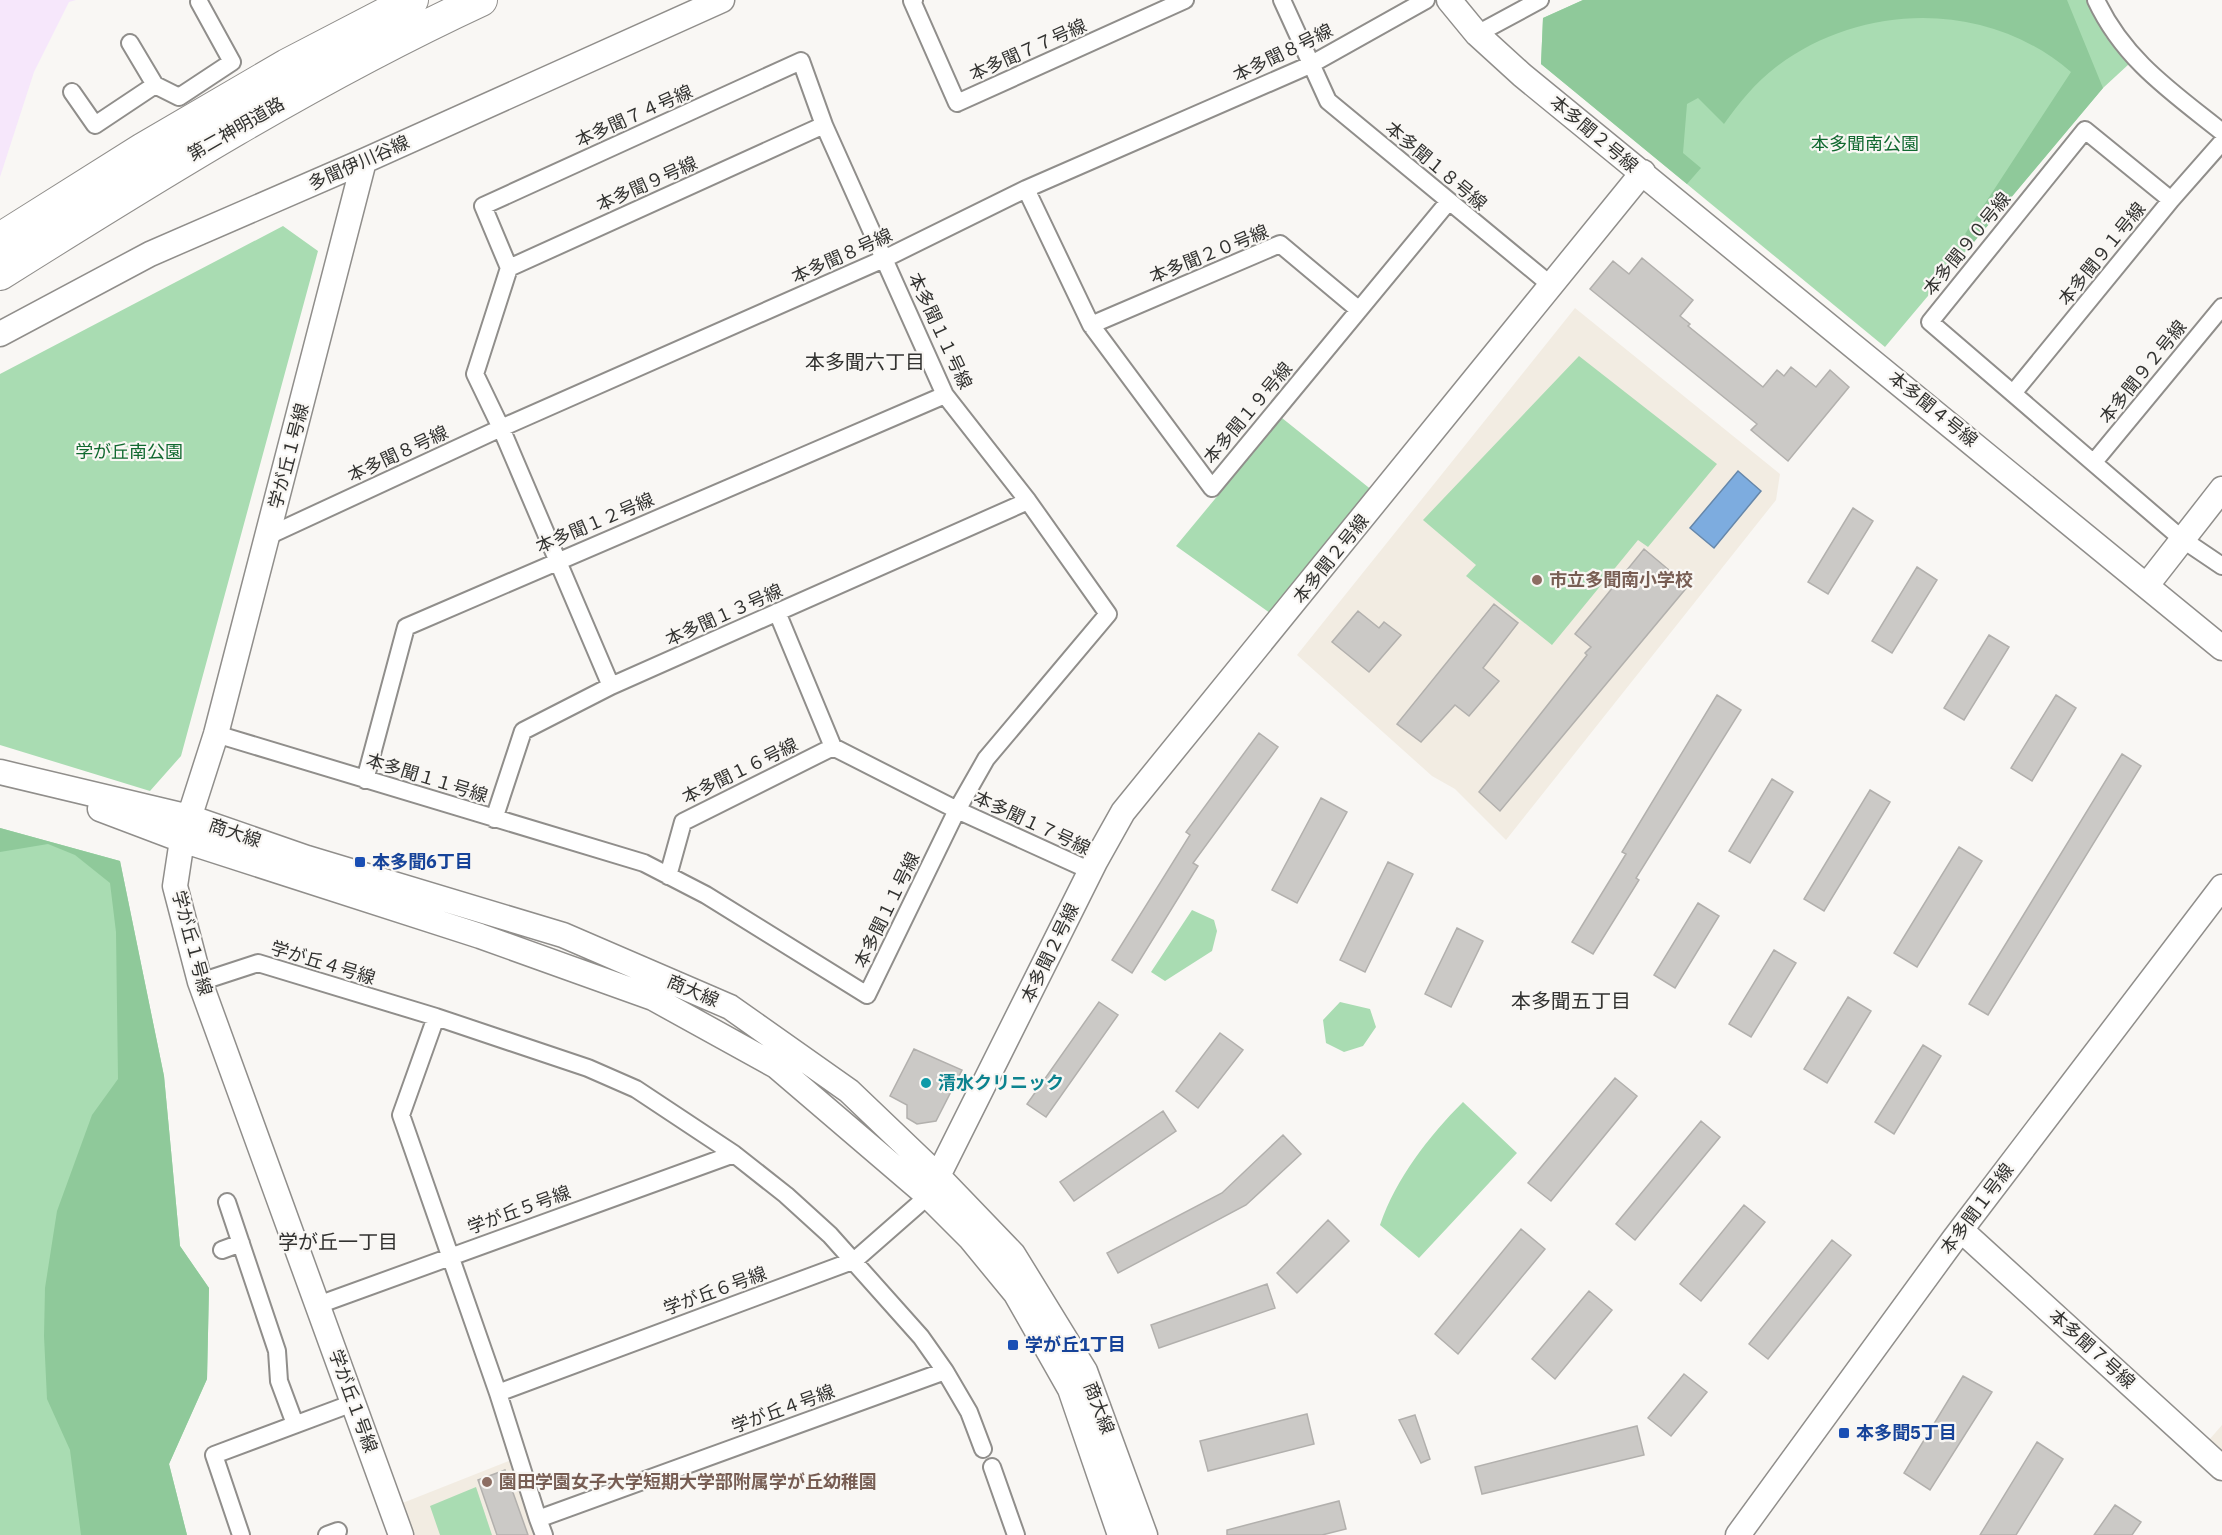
<svg xmlns="http://www.w3.org/2000/svg" width="2222" height="1535" viewBox="0 0 2222 1535" font-family="'IBM Plex Sans','Noto Sans JP',sans-serif">
<style>
.commercial{fill:#f6e7fb}
.built{fill:#f2ece2}
.green{fill:#a9dcb2}
.forest{fill:#8fc99a}
.water{fill:#7dacdf;stroke:#6687aa;stroke-width:1.5}
.building{fill:#cbc9c6;stroke:#b2b0ad;stroke-width:1.5}
.lines{fill:none;stroke-linecap:round;stroke-linejoin:round}
.street-casing{stroke:#908e8b;stroke-width:20}
.secondary-casing{stroke:#908e8b;stroke-width:27}
.highway-casing{stroke:#908e8b;stroke-width:34}
.street{stroke:#fff;stroke-width:16}
.secondary{stroke:#fff;stroke-width:24}
.highway{stroke:#fff;stroke-width:32}
.education-dot{fill:#8d6e63;stroke:#f9f7f4;stroke-width:2}
.transit-dot{fill:#1a4fb4;stroke:#f9f7f4;stroke-width:2}
.culture-dot{fill:#0f9aa8;stroke:#f9f7f4;stroke-width:2}
.labels{text-anchor:middle;stroke-width:4.5;stroke-linejoin:round;paint-order:stroke}
.street-label{font-size:18px;fill:#323230;stroke:#f9f7f4}
.park-label{font-size:18px;fill:#116930;stroke:#f9f7f4}
.education-label{font-size:18px;font-weight:bold;fill:#785e54;stroke:#f9f7f4;text-anchor:start}
.transit-label{font-size:18px;font-weight:bold;fill:#164399;stroke:#f9f7f4;text-anchor:start}
.culture-label{font-size:18px;font-weight:bold;fill:#0d838f;stroke:#f9f7f4;text-anchor:start}
.neighbourhood-label{font-size:20px;fill:#323230;stroke:#f9f7f4}
</style>
<rect width="100%" height="100%" fill="#f9f7f4"/>
<path class="commercial" d="M0,0H76L69,2L34,72L0,177Z"/>
<path class="built" d="M1575,308L1780,474L1776,500L1506,840L1455,789L1432,776L1297,655Z
M2222,1425V1451L2209,1440Z
M511,1460L538,1535H412L400,1504Z"/>
<path class="green" d="M1583,0H2087L2106,37L2129,64L2103,88L1885,347L1541,64L1543,18Z
M283,226L318,251L181,756L150,791L0,745V374Z
M1579,356L1717,464L1648,547L1638,540L1552,645L1466,576L1476,565L1423,520Z
M1282,418L1373,491L1270,613L1176,546Z
M0,828L120,861L164,1076L180,1246L209,1288L207,1379L169,1464L187,1535H0Z
M1192,910L1214,920L1217,931L1212,951L1165,981L1151,972Z
M1340,1002L1370,1009L1376,1027L1363,1046L1344,1052L1326,1043L1323,1020Z
M1463,1102L1517,1153L1419,1258L1380,1225C1396,1178 1429,1136 1463,1102Z
M476,1487L492,1535H440L430,1506Z"/>
<path class="forest" d="M1583,0H2067L2103,88L1974,242L1965,234L2071,72C1988,0 1862,2 1776,67C1755,83 1739,103 1724,124L1698,98L1687,104L1683,153L1701,168L1687,184L1541,64L1543,18Z
M0,828L120,861L164,1076L180,1246L209,1288L207,1379L169,1464L187,1535H81L70,1450L47,1399L44,1336L45,1288L57,1211L92,1115L118,1079L116,932L110,883L75,855L48,844L0,852Z"/>
<path class="water" d="M1738,471L1761,491L1714,548L1690,528Z"/>
<path class="building" d="M1642,258L1693,300L1680,316L1690,324L1688,326L1763,387L1777,370L1784,376L1791,367L1816,387L1830,370L1849,387L1788,461L1751,430L1757,424L1590,289L1613,261L1629,274Z
M1853,508L1873,521L1828,594L1808,582Z
M1644,549L1688,586L1500,811L1479,792L1587,655L1585,653L1591,647L1575,634Z
M1917,567L1937,580L1892,653L1872,641Z
M1494,604L1518,623L1483,668L1499,681L1469,716L1455,705L1421,742L1397,724Z
M1358,611L1379,628L1384,622L1401,635L1369,672L1332,642Z
M1989,635L2009,647L1964,720L1944,708Z
M1717,695L1741,710L1636,878L1639,880L1593,954L1572,942L1626,854L1622,852Z
M2056,695L2076,708L2032,781L2011,768Z
M1259,733L1278,747L1193,863L1198,866L1132,973L1112,960L1190,835L1186,832Z
M2122,754L2141,766L1988,1015L1969,1004Z
M1772,779L1793,792L1750,863L1729,851Z
M1870,790L1890,802L1824,911L1804,899Z
M1321,798L1347,812L1297,903L1272,890Z
M1959,847L1982,861L1917,967L1894,953Z
M1388,862L1413,874L1365,972L1340,960Z
M1698,903L1719,916L1675,988L1654,975Z
M1457,928L1483,941L1451,1007L1425,994Z
M1774,950L1796,963L1751,1037L1729,1024Z
M1848,997L1871,1011L1827,1083L1804,1069Z
M1099,1002L1118,1015L1046,1117L1027,1104Z
M1220,1033L1243,1050L1198,1108L1176,1091Z
M1923,1045L1941,1056L1894,1134L1875,1122Z
M914,1049L962,1070L936,1121L917,1124L907,1118V1105L890,1096Z
M1615,1078L1637,1096L1551,1201L1528,1183Z
M1163,1111L1176,1131L1074,1201L1060,1182Z
M1701,1121L1720,1137L1635,1240L1616,1224Z
M1283,1135L1301,1154L1246,1205L1118,1273L1107,1253L1222,1193Z
M1744,1205L1765,1222L1701,1301L1680,1284Z
M1328,1220L1349,1241L1297,1293L1277,1273Z
M1521,1229L1545,1249L1458,1354L1435,1334Z
M1832,1240L1851,1255L1768,1359L1749,1344Z
M1267,1284L1275,1308L1159,1348L1151,1325Z
M1589,1291L1612,1310L1555,1379L1532,1359Z
M1684,1374L1707,1392L1671,1436L1648,1418Z
M1963,1376L1992,1392L1930,1490L1904,1473Z
M1307,1414L1314,1444L1208,1471L1200,1441Z
M1415,1415L1430,1459L1421,1463L1399,1420Z
M1637,1426L1644,1455L1482,1494L1475,1467Z
M2037,1442L2063,1459L2016,1535H1980Z
M505,1470L528,1535H497L478,1480Z
M1339,1501L1346,1529L1322,1535H1227V1530Z
M2115,1505L2141,1522L2132,1535H2094Z"/>
<g class="lines">
<defs>
<path id="street" d="M914,0L912,1L957,103L1185,0
M1282,0L1328,101L1552,286
M2096,0C2124,60 2172,92 2222,132
M1477,34L1540,0
M130,43L155,85
M72,92L95,125L155,85L179,97L232,62L199,2
M1026,189L1091,325L1212,488L1449,201
M2171,200L2085,130L1930,322L2182,539L2222,566
M509,268L483,206L801,61L824,125
M1091,325L1280,244L1359,310
M2014,392L2171,200L2222,142
M2094,462L2222,307
M268,536L501,428L886,258L1026,189L1310,65L1426,0
M777,612L833,747L957,810L1091,871
M216,734L644,863L706,895L867,995L957,810L986,759L1108,614L1028,501L945,395L824,125L509,268L475,374L501,428L611,686
M365,780L406,627L945,395
M494,819L523,731L611,686L1028,501
M668,876L683,822L833,747
M200,982L258,963L436,1017L588,1068L636,1089L734,1154L786,1195L830,1235L921,1337L945,1371L538,1519L498,1393L401,1115L436,1017
M227,1202L277,1351L279,1381L295,1424
M222,1250L241,1243
M318,1305L734,1154
M945,1371L969,1412L983,1449
M498,1393L855,1260L928,1196
M992,1467L1016,1535
M538,1519L544,1535
M241,1535L214,1455L353,1403
M327,1535L338,1531"/>
<path id="secondary" d="M1449,0L1477,34L1522,75L2222,648
M364,161L216,734L182,840L175,886L200,982L401,1535
M0,334L150,254L364,161L722,0
M2147,585L2222,489
M0,772L189,817L307,858L563,935L730,1007L849,1091L938,1176L1013,1254L1085,1371L1145,1535
M100,809L182,840L480,936L653,998L776,1066L928,1196L970,1238L1016,1294L1070,1389L1120,1535
M931,1190L1095,862L1123,812L1643,172
M1961,1230L2222,1468
M1738,1535L1954,1239L2222,887"/>
<path id="highway" d="M0,239L143,149L287,65L412,0
M0,274C156,176 313,78 481,0"/>
</defs>
<use href="#street" class="street-casing"/>
<use href="#secondary" class="secondary-casing"/>
<use href="#highway" class="highway-casing"/>
<use href="#street" class="street"/>
<use href="#secondary" class="secondary"/>
<use href="#highway" class="highway"/>
</g>
<g class="education-dot">
<circle cx="1537" cy="580" r="6"/>
<circle cx="487" cy="1482" r="6"/>
</g>
<g class="transit-dot">
<rect x="354" y="856" width="12" height="12" rx="3"/>
<rect x="1007" y="1339" width="12" height="12" rx="3"/>
<rect x="1838" y="1427" width="12" height="12" rx="3"/>
</g>
<circle class="culture-dot" cx="926" cy="1083" r="6"/>
<g class="labels">
<g class="street-label">
<text transform="translate(1028 50) rotate(-24)" y="6">本多聞７７号線</text>
<text transform="translate(1283 53) rotate(-26)" y="6">本多聞８号線</text>
<text transform="translate(634 116) rotate(-24)" y="6">本多聞７４号線</text>
<text transform="translate(236 129) rotate(-30)" y="6">第二神明道路</text>
<text transform="translate(1594 134) rotate(40)" y="6">本多聞２号線</text>
<text transform="translate(359 163) rotate(-24)" y="6">多聞伊川谷線</text>
<text transform="translate(1436 166) rotate(40)" y="6">本多聞１８号線</text>
<text transform="translate(647 184) rotate(-24)" y="6">本多聞９号線</text>
<text transform="translate(1967 244) rotate(-51)" y="6">本多聞９０号線</text>
<text transform="translate(1209 254) rotate(-22)" y="6">本多聞２０号線</text>
<text transform="translate(2102 254) rotate(-51)" y="6">本多聞９１号線</text>
<text transform="translate(842 256) rotate(-24)" y="6">本多聞８号線</text>
<text transform="translate(940 331) rotate(65)" y="6">本多聞１１号線</text>
<text transform="translate(2143 372) rotate(-51)" y="6">本多聞９２号線</text>
<text transform="translate(1933 409) rotate(39)" y="6">本多聞４号線</text>
<text transform="translate(1248 413) rotate(-50)" y="6">本多聞１９号線</text>
<text transform="translate(398 454) rotate(-25)" y="6">本多聞８号線</text>
<text transform="translate(289 456) rotate(-75)" y="6">学が丘１号線</text>
<text transform="translate(595 523) rotate(-23)" y="6">本多聞１２号線</text>
<text transform="translate(1331 559) rotate(-51)" y="6">本多聞２号線</text>
<text transform="translate(724 615) rotate(-24)" y="6">本多聞１３号線</text>
<text transform="translate(740 771) rotate(-26)" y="6">本多聞１６号線</text>
<text transform="translate(427 778) rotate(17)" y="6">本多聞１１号線</text>
<text transform="translate(1032 823) rotate(25)" y="6">本多聞１７号線</text>
<text transform="translate(235 833) rotate(19)" y="6">商大線</text>
<text transform="translate(887 910) rotate(-64)" y="6">本多聞１１号線</text>
<text transform="translate(192 943) rotate(75)" y="6">学が丘１号線</text>
<text transform="translate(1050 953) rotate(-64)" y="6">本多聞２号線</text>
<text transform="translate(323 963) rotate(17)" y="6">学が丘４号線</text>
<text transform="translate(693 991) rotate(23)" y="6">商大線</text>
<text transform="translate(1977 1209) rotate(-53)" y="6">本多聞１号線</text>
<text transform="translate(519 1210) rotate(-20)" y="6">学が丘５号線</text>
<text transform="translate(715 1291) rotate(-20)" y="6">学が丘６号線</text>
<text transform="translate(2092 1349) rotate(42)" y="6">本多聞７号線</text>
<text transform="translate(353 1401) rotate(70)" y="6">学が丘１号線</text>
<text transform="translate(1099 1408) rotate(69)" y="6">商大線</text>
<text transform="translate(783 1409) rotate(-20)" y="6">学が丘４号線</text>
</g>
<g class="park-label">
<text x="1865" y="150">本多聞南公園</text>
<text x="129" y="458">学が丘南公園</text>
</g>
<g class="education-label">
<text x="1549" y="586">市立多聞南小学校</text>
<text x="499" y="1488">園田学園女子大学短期大学部附属学が丘幼稚園</text>
</g>
<g class="transit-label">
<text x="372" y="868">本多聞6丁目</text>
<text x="1025" y="1351">学が丘1丁目</text>
<text x="1856" y="1439">本多聞5丁目</text>
</g>
<g class="culture-label">
<text x="938" y="1089">清水クリニック</text>
</g>
<g class="neighbourhood-label">
<text x="865" y="369">本多聞六丁目</text>
<text x="1571" y="1008">本多聞五丁目</text>
<text x="338" y="1249">学が丘一丁目</text>
</g>
</g>
</svg>
